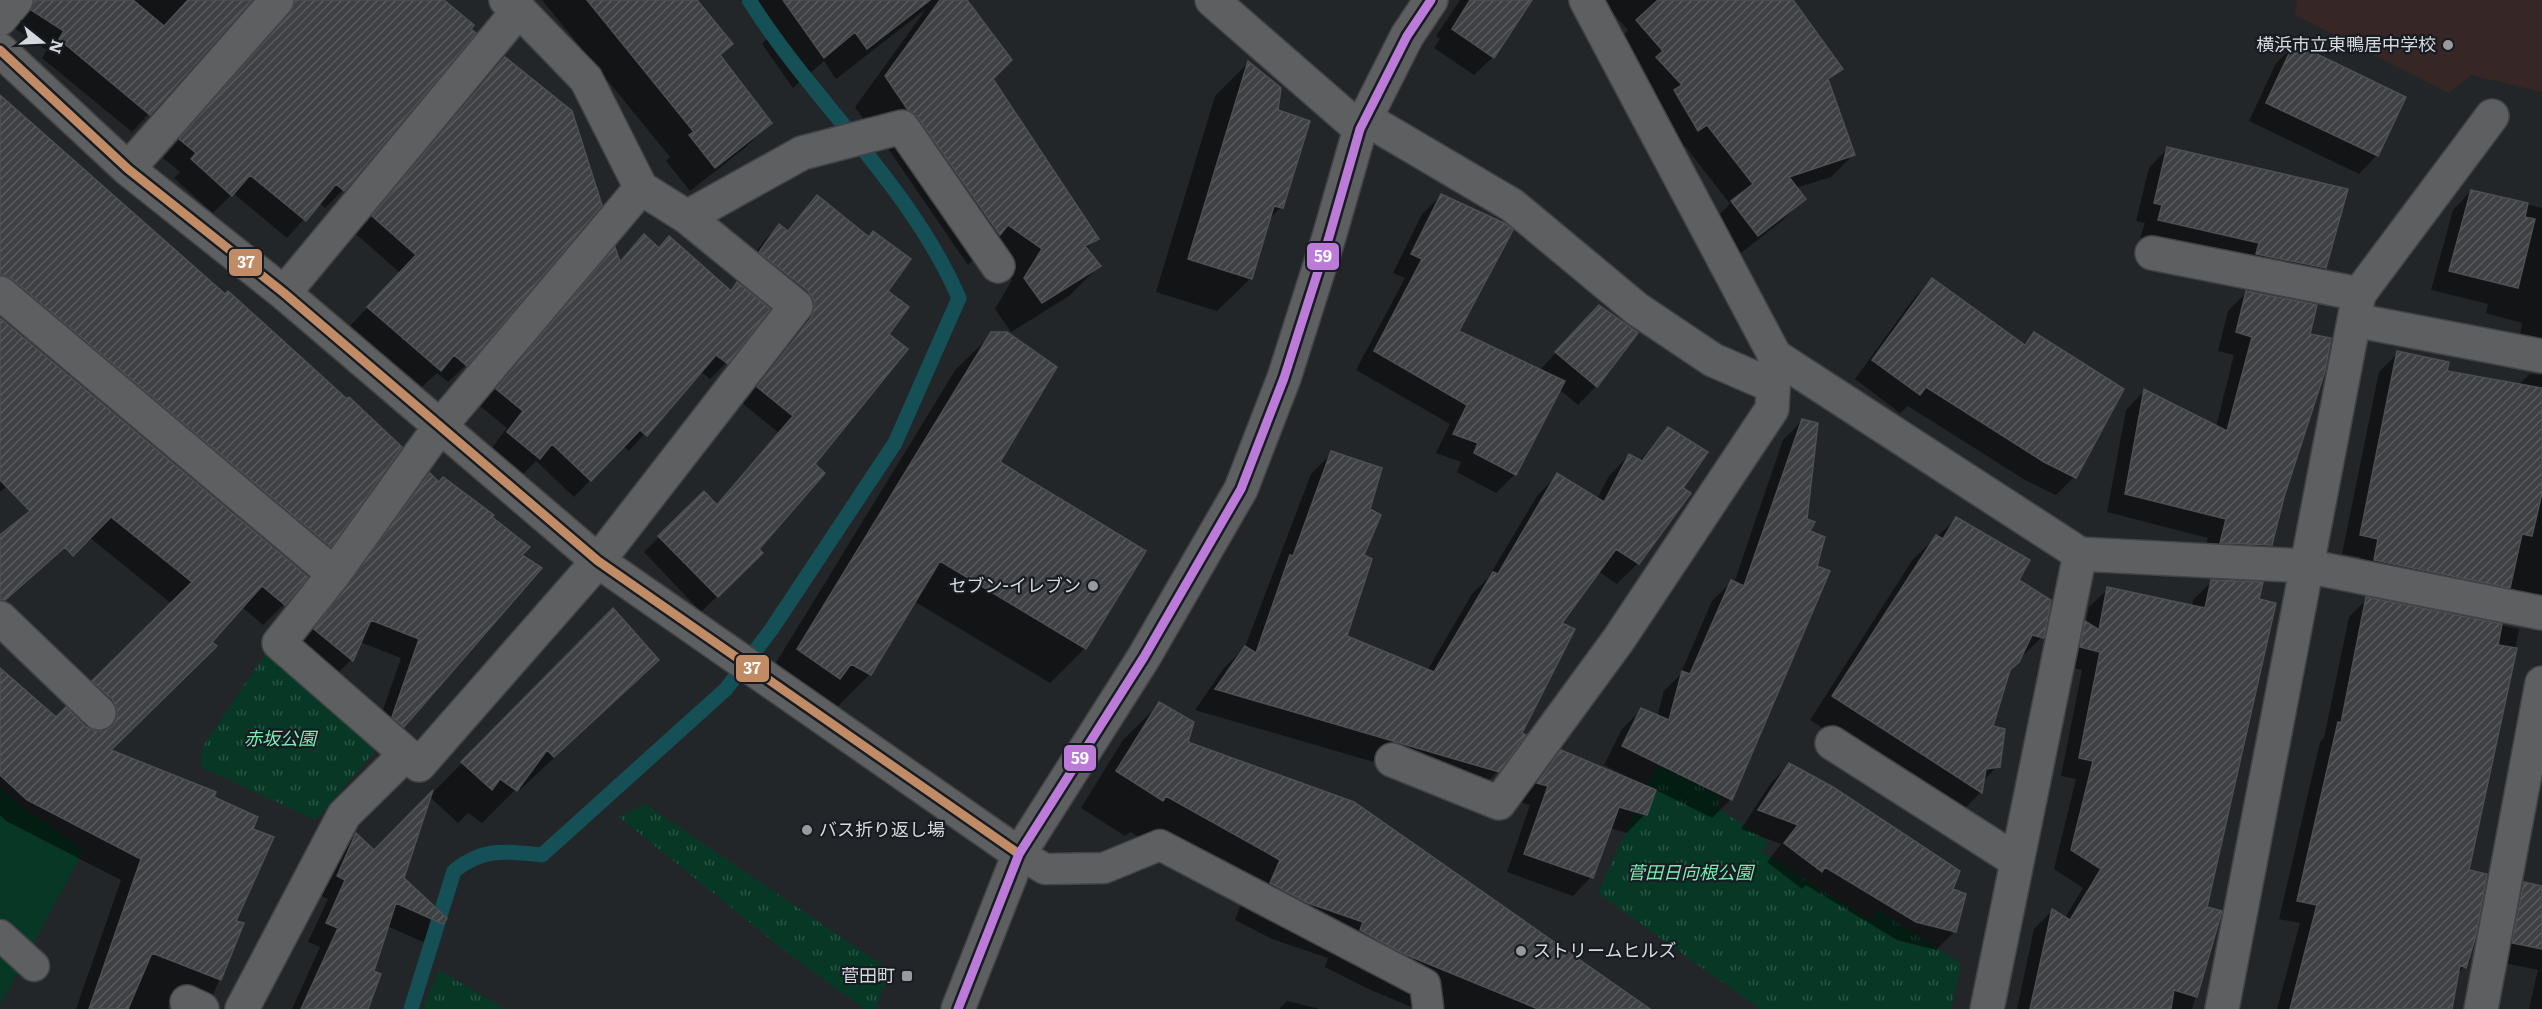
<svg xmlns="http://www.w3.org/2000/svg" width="2542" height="1009" viewBox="0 0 2542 1009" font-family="Literata,'Noto Sans JP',serif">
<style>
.commercial{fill:#372626}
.grass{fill:url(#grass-tufts)}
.garden{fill:#073825}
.shadow{fill:#0007}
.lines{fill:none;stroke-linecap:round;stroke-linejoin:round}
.stream{stroke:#145056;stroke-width:15}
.building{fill:url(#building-hatch);stroke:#4d4f52;stroke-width:1.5}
.lane-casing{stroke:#414347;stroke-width:33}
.street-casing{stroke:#414347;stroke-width:36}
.secondary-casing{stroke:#414347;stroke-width:36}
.lane{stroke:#5d5f61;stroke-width:30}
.street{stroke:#5d5f61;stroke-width:33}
.secondary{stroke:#5d5f61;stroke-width:33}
.bus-1-casing{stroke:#171c22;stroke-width:14}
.bus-2-casing{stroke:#171c22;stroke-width:14}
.bus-1{stroke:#c18c65;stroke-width:9}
.bus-2{stroke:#bd7bd9;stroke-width:9}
.poi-dot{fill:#979b9f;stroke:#171c22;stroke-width:2}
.labels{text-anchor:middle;stroke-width:4.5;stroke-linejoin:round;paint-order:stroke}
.poi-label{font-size:18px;fill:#d6dadf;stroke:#171c22;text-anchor:end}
.park-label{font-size:18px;font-style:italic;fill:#7beeb4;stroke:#171c22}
.line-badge{stroke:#171c22;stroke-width:2}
.badge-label{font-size:16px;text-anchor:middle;font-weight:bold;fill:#fff}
</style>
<defs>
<pattern id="grass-tufts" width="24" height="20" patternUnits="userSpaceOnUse" patternTransform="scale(1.5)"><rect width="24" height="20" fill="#073825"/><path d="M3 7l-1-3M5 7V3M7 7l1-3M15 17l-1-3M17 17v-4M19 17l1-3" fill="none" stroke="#2a5444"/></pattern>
<pattern id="building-hatch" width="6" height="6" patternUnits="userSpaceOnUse" patternTransform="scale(1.5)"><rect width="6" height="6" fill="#3e4043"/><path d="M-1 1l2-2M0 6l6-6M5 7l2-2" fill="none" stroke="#595b5e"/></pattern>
</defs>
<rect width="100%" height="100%" fill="#232629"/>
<path class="commercial" d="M2297,0H2542V92L2471,75L2449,93L2295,15Z"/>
<path class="grass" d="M268,650L379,746L316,820L201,767L203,746Z
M1663,751L1725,780L1717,808L1768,841L1762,852L1871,921L1878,910L1961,964L1951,1009H1760L1598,893Z
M645,804L891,971L875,1009H865L794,958L619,817Z
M439,970L505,1009H423Z"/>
<path class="garden" d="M0,787L22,807L84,850L0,1005Z"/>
<path class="shadow" d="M3,0H251L132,132L42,58L47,50L14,28L17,13Z
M265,0H440L473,33L343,190L325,208L319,202L287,238L233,193L213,213L174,178L180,172L163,158L274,32L278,23Z
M542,0H695L731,44L719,57L770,123L746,147L690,191L666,161L670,157Z
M740,0H965L991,79L1097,239L1086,249L1099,266L1069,296L1011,332L995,309L1012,280L977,256L968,265L887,147L878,140L855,107L926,9L836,79L824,61L793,88L762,44L768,37Z
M1460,0H1530L1493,57L1474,75L1434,48L1440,39L1436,36Z
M1601,0H1792L1841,68L1827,81L1853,155L1831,177L1796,188L1804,199L1783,220L1736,257L1711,223L1730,204L1685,146L1676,151L1616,43L1628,30Z
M2295,45L2377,155L2359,174L2249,121L2276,63Z
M505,59L466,365L448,382L437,373L422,387L350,326L400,273L356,234Z
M1248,63L1276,111L1281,207L1268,221L1251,278L1217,311L1156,292L1215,96Z
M0,97L329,546L312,563L0,301Z
M2167,149L2325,268L2306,286L2241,261L2140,238L2145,223L2136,221L2149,168Z
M2471,191L2542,208V375L2541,368L2517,354L2522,323L2486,313L2488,304L2431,290L2453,210Z
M1441,196L1457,332L1539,371L1581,326L1635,334L1596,386L1578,405L1559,389L1515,474L1496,493L1457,472L1461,462L1436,453L1450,424L1356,370L1405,278L1393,273L1422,214Z
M817,197L886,292V334L813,464L757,549L761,553L701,612L644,552L704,493L716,506L779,433L742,403L796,335L799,326L745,268L764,241L779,226L787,231Z
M658,249L729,292L737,284L726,363L710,379L700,371L629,451L623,446L574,497L536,461L522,475L491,449L507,428L480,406L615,250L619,263L628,253Z
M1932,280L2022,345L2034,334L2074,477L2056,495L2025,480L1908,406L1900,413L1855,379L1914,298Z
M2247,292L2308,335L2283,497L2271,545L2252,563L2202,561L2208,538L2107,512L2126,410L2144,391L2216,427L2234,355L2218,351L2228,311Z
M0,319L86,424L0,492Z
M992,334L998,463L1085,648L1050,683L914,601L870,674L835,709L763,684L956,369Z
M2398,353L2446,373L2518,385L2530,374L2542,375V602L2356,579L2360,557L2342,554L2379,372Z
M1802,421L1808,532L1731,799L1712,818L1654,789L1645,814L1627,833L1610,828L1591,877L1573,896L1507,872L1530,805L1520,802L1543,770L1562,752L1631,781L1632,779L1604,765L1622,729L1641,710L1657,717L1664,691L1680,675L1712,601L1731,582L1734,583L1783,440Z
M1668,429L1681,489L1689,494L1638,563L1617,584L1598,571L1560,624L1498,771L1477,792L1195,710L1224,668L1245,647L1311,474L1332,453L1369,510L1362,556L1345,637L1427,671L1472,594L1488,578L1537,496L1557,475L1597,499L1609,476L1629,455L1639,461Z
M140,437L284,604L263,625L242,607L109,751L213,798L251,829L234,922L242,924L213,995L199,1009H177L167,1005L169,1009H76L121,880L6,821L0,815V670L56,719L66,709L96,733V729L73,703L172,604L63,516Z
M430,475L520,556L403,726L384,744L374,736L401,658L360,642L351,660L333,678L297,648L411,494Z
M1956,519L2017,580L2042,637L2007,671L1991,727L1998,766L1982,782L1981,792L1958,815L1810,720L1913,559Z
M2212,581L2205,908L2220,912L2192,1009H2017L2034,929L2052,911L2065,918L2083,888L2054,869L2076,779L2061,776L2082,670L2063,665L2068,641L2086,623L2089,607L2108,589L2192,607L2193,600Z
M2367,599L2519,629L2499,733L2468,871L2464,967L2457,974L2451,1009H2277L2300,923L2279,919L2320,742L2324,738L2349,617Z
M613,611L657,660L520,790L518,787L482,823L468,813L458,823L429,796L403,879L442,923L423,942L387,926L372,972L367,1009H292L320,947L308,942L328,899L319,895L337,854L356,835L374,852Z
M1159,704L1186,743L1647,1009H1416L1366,988L1325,967L1328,958L1272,939L1235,920L1244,896L1130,832L1125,836L1081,808L1123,740Z
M1789,764L1951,890L1965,895L1954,932L1936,950L1897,940L1806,885L1802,889L1767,862L1781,844L1741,829L1771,783Z
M2521,901L2542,906V1009H2529L2538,970L2495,961L2502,920Z
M1287,1001L1320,1009H1279Z"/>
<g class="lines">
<path class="stream" d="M411,1009L454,871C484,847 506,851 542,855L726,689L771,630L895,443L959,298C910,185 814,103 749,0"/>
</g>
<path class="building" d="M34,0H133L164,26L188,0H252L150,115L59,39L64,31L31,10Z
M295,0H444L474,25L471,29L476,33L344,191L336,184L306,221L250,175L232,196L191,159L196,153L179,139L291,12Z
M587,0H697L733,44L720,55L772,123L715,168L689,135L694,132Z
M783,0H930L867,49L855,32L824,58Z
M940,0H967L1012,60L993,79L1099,239L1085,246L1101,266L1042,303L1024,278L1042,249L1008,225L1000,235L917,116L908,110L885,76Z
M1470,0H1532L1494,58L1452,29Z
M1658,0H1793L1843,69L1828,79L1855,155L1789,177L1806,199L1758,236L1731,201L1753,184L1707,125L1698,131L1674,90L1682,85L1656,57L1663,51L1636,20Z
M2294,43L2406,97L2378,156L2266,103Z
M505,57L572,111L602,205L467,366L454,355L441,371L367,307L416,255L372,216Z
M1248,61L1281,88L1278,110L1310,121L1283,208L1274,206L1252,279L1188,259Z
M0,95L225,294L228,291L347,399L349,397L402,447L331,547L12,279L0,275Z
M2167,147L2348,189L2326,268L2256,254L2259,243L2158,220L2162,205L2154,203Z
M2471,190L2528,203L2525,217L2535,219L2518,288L2449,271Z
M1441,194L1506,224L1513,230L1459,331L1565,381L1516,475L1474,453L1478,443L1453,434L1467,405L1374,351L1422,259L1411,254Z
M817,195L869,237L873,231L911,259L888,291L909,307L889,334L908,349L815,464L825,473L759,549L763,553L718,597L658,536L704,491L717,505L793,416L757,387L811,318L814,309V300L808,291L759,252L779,224L788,231Z
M644,234L659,248L669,236L731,291L737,282L770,309L728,364L716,355L647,436L640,430L591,481L552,444L540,459L507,432L523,411L496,389L615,247L620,262Z
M1932,278L2025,345L2034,332L2124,389L2076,478L2044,462L1926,387L1920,395L1872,360Z
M2246,291L2317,305L2310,334L2331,338L2325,371L2284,497L2272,545L2220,543L2226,519L2125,494L2144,389L2227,431L2252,337L2236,332Z
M1599,305L1638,333L1597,387L1555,352Z
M0,318L308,577L285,605L262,586L212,642L217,646L111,750L216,792L214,797L258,817L253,829L274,837L236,921L244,923L221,980L152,953L128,1009H89L141,859L27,800L0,775V668L56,717L66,707L86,727L95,731H105L113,726L117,718V708L112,699L92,681L192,582L111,517L73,556L65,547L5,600H0V535L30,511L0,480Z
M991,332H1007L1057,367L1000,462L1146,551L1086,649L940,561L871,675L851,664L840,679L797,649Z
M2397,351L2449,362L2447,371L2542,388V493L2532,536L2522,534L2510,588L2374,560L2378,539L2360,535Z
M1802,419L1818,423L1807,519L1815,522L1810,531L1825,537L1817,566L1830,571L1732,800L1622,746L1641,708L1669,720L1682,671L1690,674L1731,580L1744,586Z
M1668,427L1708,452L1683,488L1691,493L1639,564L1616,549L1562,623L1575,629L1522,733L1526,735L1499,772L1215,689L1245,646L1256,653L1290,555L1293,556L1331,451L1382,468L1370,509L1381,515L1364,555L1372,559L1347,636L1434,672L1493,572L1498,574L1557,473L1604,502L1629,454L1642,461Z
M430,473L439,482L443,477L494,515L492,517L530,547L522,555L542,568L404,727L392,717L419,639L371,620L353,661L314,629Z
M1956,517L2030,560L2019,580L2051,600L2044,638L2032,635L2019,662L2010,670L1993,726L2005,729L2000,767L1986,769L1982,793L1832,696L1936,535L1943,539Z
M2211,580L2263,582L2259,599L2276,603L2207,907L2222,911L2197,997L2174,990L2171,1009H2030L2052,909L2070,920L2101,869L2071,850L2093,761L2079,758L2100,652L2080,647L2085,621L2099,630L2107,587L2205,608Z
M2366,597L2502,624L2498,645L2517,648L2469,870L2487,874L2476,935L2466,968L2460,965L2452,1009H2290L2317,905L2297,901L2338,722L2341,723Z
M613,608L659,660L554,757L547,750L517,791L500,779L492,790L461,762Z
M1159,702L1194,722L1188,742L1354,802L1650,1009H1538L1402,953L1360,930L1363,922L1308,903L1270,883L1280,860L1166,796L1163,801L1116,771Z
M1561,750L1656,790L1647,815L1619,807L1593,878L1524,854L1548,786L1537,783Z
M1789,763L1833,787L1960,871L1953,889L1966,894L1956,932L1916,922L1825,867L1822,872L1784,843L1798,825L1758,810Z
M433,790L404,878L447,918L443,924L396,903L374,971L381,974L368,1009H301L338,928L326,923L345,880L337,876L356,833L374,850Z
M2524,882L2542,886V949L2512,943Z"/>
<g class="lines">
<defs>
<path id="lane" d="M1019,854L1045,869L1104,868L1160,845L1425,984L1428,1007
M0,935L34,966"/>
<path id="street" d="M506,0L519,10L586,79L641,188L687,217L796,306L598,561L419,765L279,643L334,574L441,425L641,188
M1212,0L1360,129
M1586,0L1775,356L2080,554L2306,566L2542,613
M0,19L16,0
M0,50L128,169L284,293L598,561L1019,854
M1366,119L1512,205L1637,309L1713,360L1773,386
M128,169L277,0
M687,217L802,153L902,127L998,266
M2152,253L2359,294
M0,293L334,574
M284,293L519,10
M2354,320L2542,356
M0,618L99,713
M1832,743L2017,861
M1392,760L1499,803L1619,639L1772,409L1775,356
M187,1002L202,1009
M242,1009L344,815L406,754
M1987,1009L2080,554
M2222,1009L2359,294L2492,116
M2481,1009L2542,683"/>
<path id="secondary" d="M958,1009L1019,854L1144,657L1241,489L1284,378L1329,237L1360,129L1407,36L1431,0"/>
</defs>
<use href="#lane" class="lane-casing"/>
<use href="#street" class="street-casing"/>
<use href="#secondary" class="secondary-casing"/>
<use href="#lane" class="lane"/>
<use href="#street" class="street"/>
<use href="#secondary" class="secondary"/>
<defs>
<path id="bus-1" d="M0,50L128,169L284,293L598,561L1019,854"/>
<path id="bus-2" d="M958,1009L1019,854L1144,657L1241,489L1284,378L1329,237L1360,129L1407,36L1431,0"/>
</defs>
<use href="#bus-1" class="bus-1-casing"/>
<use href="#bus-2" class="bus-2-casing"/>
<use href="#bus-1" class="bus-1"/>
<use href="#bus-2" class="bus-2"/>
</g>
<g class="poi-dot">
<circle cx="2448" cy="45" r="6"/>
<circle cx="1093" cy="586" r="6"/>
<circle cx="807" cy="830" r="6"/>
<circle cx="1521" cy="951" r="6"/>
<rect x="901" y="970" width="12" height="12" rx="3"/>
</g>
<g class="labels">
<g class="poi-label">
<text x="2436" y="51">横浜市立東鴨居中学校</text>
<text x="1081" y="592">セブン-イレブン</text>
<text x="819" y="836" text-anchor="start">バス折り返し場</text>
<text x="1533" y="957" text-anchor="start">ストリームヒルズ</text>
<text x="895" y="982">菅田町</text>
</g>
<g class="park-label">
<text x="280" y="745">赤坂公園</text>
<text x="1690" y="879">菅田日向根公園</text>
</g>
</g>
<g class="line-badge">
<rect x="1306" y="242" width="34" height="29" rx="6" fill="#bd7bd9"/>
<rect x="228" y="248" width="35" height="29" rx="6" fill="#c18c65"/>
<rect x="735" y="654" width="35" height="29" rx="6" fill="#c18c65"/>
<rect x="1063" y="744" width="34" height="28" rx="6" fill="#bd7bd9"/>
</g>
<g class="badge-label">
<text x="1323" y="262">59</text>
<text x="246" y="268">37</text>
<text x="752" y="674">37</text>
<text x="1080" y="764">59</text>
</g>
<g transform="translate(42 42) rotate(108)" stroke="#171c22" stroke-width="4.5" paint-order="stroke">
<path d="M0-4.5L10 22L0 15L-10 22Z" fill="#d6dadf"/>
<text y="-9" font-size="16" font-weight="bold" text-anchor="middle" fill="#d6dadf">N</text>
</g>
</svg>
